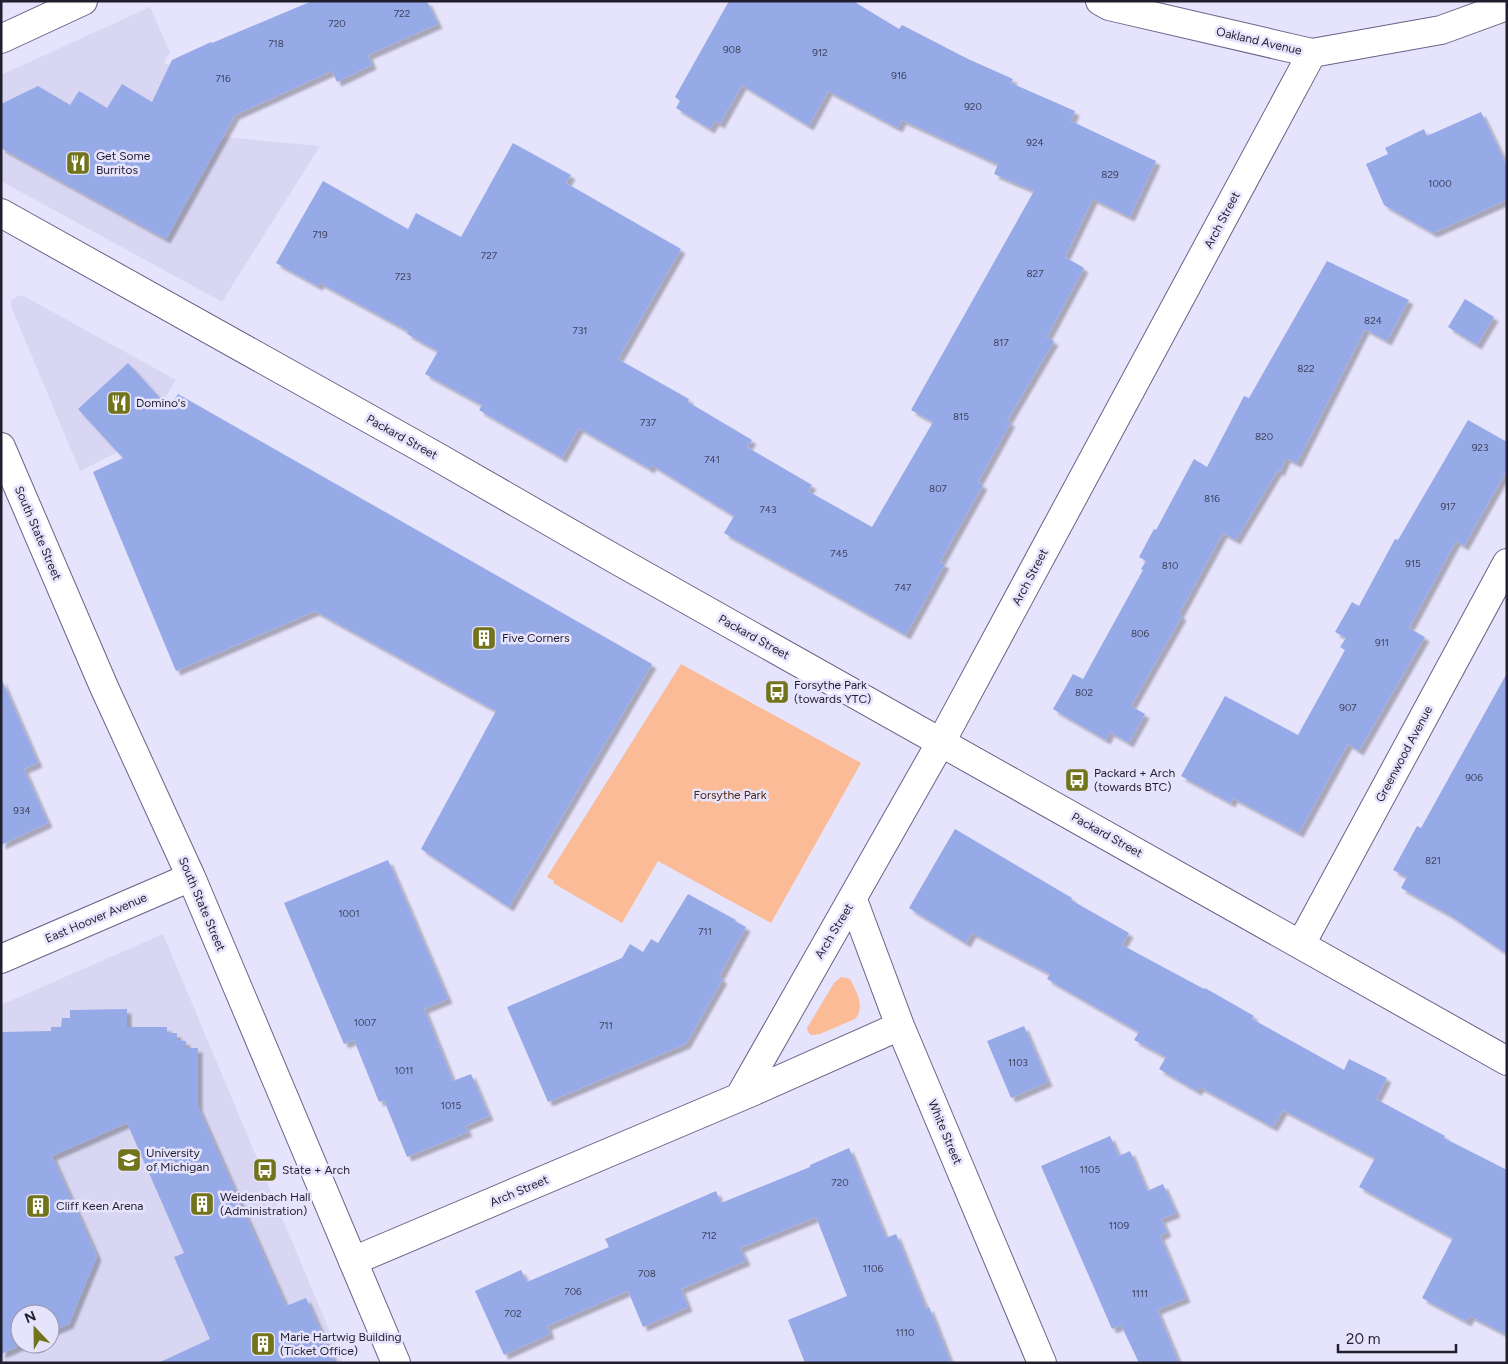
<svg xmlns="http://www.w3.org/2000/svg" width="1508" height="1364" viewBox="0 0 1508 1364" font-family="Figtree,sans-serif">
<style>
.built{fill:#d9d6f3;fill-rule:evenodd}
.green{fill:#fabb96}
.building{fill:#97aae8;filter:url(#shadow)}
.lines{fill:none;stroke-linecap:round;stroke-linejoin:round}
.street-casing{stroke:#696387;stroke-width:30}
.secondary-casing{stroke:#696387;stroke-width:30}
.street{stroke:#fff;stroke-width:28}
.secondary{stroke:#fff;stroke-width:28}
.labels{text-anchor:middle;stroke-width:5;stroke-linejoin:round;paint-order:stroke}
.number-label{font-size:10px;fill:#3e425c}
.street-label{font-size:12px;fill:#211f2e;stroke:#e6e3fc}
.poi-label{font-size:12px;fill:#211f2e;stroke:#e6e3fc;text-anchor:start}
.park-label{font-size:12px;fill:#51270a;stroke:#e6e3fc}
</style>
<defs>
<filter id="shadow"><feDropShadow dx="4.5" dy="4.5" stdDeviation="1" flood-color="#0004"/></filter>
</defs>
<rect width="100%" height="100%" fill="#e6e3fc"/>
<path class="built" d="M150,7L170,52L164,63L179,69L223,137L320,146L222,302L1,181V75Z
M18,296H24L31,300L176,380L139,441L80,471L12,309L11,301Z
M163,934L343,1363H1V1005ZM20,1314H50V1344H20Z"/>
<path class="green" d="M681,664L861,763L771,923L658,861L622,923L553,883L554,881L547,877Z
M841,977L850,979C856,991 866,1007 855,1019L820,1034L811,1035L808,1032L807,1028L834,983Z"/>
<path class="building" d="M312,1H427L438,24L368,55L372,65L337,82L332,71L235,115L166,239L1,148V104L38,86L70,105L79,91L107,108L122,84L152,102L172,60L211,42L212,43Z
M729,1H853L899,29L902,25L968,59L1013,79L1011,83L1075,111L1071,121L1156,161L1130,217L1093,199L1065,257L1084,268L1047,337L1054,341L1007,421L1011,422L978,482L983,485L940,562L945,564L906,635L724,533L734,516L652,465L650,469L579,428L562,458L479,410L482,405L425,374L438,351L407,334L408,331L320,283L318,286L276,263L323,181L408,229L416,213L461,237L513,143L571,175L566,183L681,249L618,359L689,399L688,402L752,440L747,447L812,485L808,491L872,527L933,422L911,410L1034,191L994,174L998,164L902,120L898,128L828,91L809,126L742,85L720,124L715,121L710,129L676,108L680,101L675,97Z
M1481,112L1507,166V200L1433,233L1384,205L1366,164L1388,154L1385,148L1424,129L1427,136Z
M1327,261L1409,300L1387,341L1365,329L1297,463L1286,458L1280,472L1278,470L1236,540L1223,533L1179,614L1182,616L1131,706L1145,714L1129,743L1110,732L1106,740L1053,709L1073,674L1083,679L1143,570L1141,569L1146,561L1139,557L1154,529L1156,530L1194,459L1207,467L1244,396L1249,398Z
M1465,299L1494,317L1477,345L1448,327Z
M128,363L169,408L178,394L652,664L509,907L421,849L496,711L315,611L176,671L93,472L123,458L78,409Z
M1468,420L1507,442V470L1464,546L1456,541L1409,628L1425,637L1359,751L1348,744L1299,833L1233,798L1231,803L1181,776L1225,696L1298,735L1345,650L1340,647L1346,638L1335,632L1352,602L1359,606L1395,539L1398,540Z
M1507,673V954L1448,914L1401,888L1407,877L1393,870L1417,826L1421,828Z
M1,678L38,763L24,769L48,823L1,845Z
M955,829L1072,898L1071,900L1129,933L1122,945L1204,989L1205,988L1254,1016L1252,1019L1344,1070L1349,1059L1387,1078L1376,1099L1445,1136L1444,1138L1507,1170V1335L1470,1316L1467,1322L1422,1298L1453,1238L1359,1187L1375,1158L1283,1110L1273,1127L1200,1087L1197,1091L1159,1069L1166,1057L1134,1040L1139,1032L1047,979L1050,974L972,933L966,943L909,908Z
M388,860L448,999L424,1009L453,1081L471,1074L489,1116L465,1126L468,1132L407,1157L384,1100L379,1102L354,1040L344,1044L284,903Z
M688,894L736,920L735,921L746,927L719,977L723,979L686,1044L548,1102L507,1007L622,958L630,944L643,952L651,939L658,943Z
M127,1009V1027H167V1033H177V1040L186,1041V1048H198V1107L286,1306L306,1298L335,1363H158L210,1339L174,1257L184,1253L127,1123L52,1156L97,1256L69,1324L50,1332V1314H20V1344H24L1,1354V1032L51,1031V1027H61L62,1018H70V1010Z
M1024,1026L1048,1082L1011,1098L987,1041Z
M1110,1136L1119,1156L1130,1151L1147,1191L1163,1184L1176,1213L1161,1219L1167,1232L1160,1236L1186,1298L1157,1310L1179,1363H1139L1121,1325L1112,1329L1041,1166Z
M849,1148L886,1238L896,1234L926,1309L929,1307L951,1363H805L788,1320L847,1296L816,1217L740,1248L746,1261L681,1289L688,1307L643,1327L628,1291L547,1326L550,1334L504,1355L475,1291L521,1270L527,1282L609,1247L605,1239L716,1191L721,1203L810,1167V1165Z"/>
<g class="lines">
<defs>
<path id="street" d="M1100,1L1109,6L1312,53L1441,30L1507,6
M1,39L83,1
M853,900L900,1026L1042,1363
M1301,944L1507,563
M740,1096L941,742L1312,53
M353,1261L754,1091L900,1026"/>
<path id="secondary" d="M1,213L434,455L615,559L1507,1061
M1,447L104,687L191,877L396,1363
M1,959L191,877"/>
</defs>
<use href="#street" class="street-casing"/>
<use href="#secondary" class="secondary-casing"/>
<use href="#street" class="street"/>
<use href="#secondary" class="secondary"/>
</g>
<defs>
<symbol id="restaurant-square" viewBox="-11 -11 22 22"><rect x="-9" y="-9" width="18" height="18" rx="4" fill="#71741b" stroke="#e6e3fc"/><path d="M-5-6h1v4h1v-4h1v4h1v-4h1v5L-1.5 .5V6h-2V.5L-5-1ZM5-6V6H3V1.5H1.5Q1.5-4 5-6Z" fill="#fff"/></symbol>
<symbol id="building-square" viewBox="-11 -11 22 22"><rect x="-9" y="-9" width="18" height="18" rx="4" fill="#71741b" stroke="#e6e3fc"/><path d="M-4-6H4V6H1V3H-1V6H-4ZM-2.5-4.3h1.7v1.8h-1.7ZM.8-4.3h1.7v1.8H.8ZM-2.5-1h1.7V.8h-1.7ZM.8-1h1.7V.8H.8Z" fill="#fff"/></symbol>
<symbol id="bus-square" viewBox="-11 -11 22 22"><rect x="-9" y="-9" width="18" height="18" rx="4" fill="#71741b" stroke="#e6e3fc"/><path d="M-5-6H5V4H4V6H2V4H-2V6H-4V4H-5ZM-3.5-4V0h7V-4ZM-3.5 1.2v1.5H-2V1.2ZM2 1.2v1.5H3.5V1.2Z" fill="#fff"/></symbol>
<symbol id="university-square" viewBox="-11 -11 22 22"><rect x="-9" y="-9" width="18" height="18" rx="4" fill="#71741b" stroke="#e6e3fc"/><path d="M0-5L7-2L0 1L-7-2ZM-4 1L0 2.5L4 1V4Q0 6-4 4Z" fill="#fff"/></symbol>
</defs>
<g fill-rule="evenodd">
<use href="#restaurant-square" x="64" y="149" width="28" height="28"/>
<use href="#restaurant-square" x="105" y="389" width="28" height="28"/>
<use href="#building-square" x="470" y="624" width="28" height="28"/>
<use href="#bus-square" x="763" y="678" width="28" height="28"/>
<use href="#bus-square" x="1063" y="766" width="28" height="28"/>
<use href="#university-square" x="115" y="1146" width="28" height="28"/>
<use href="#bus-square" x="251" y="1156" width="28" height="28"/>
<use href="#building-square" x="188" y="1190" width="28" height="28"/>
<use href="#building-square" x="24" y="1192" width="28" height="28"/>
<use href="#building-square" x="249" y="1330" width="28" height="28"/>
</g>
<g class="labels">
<g class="number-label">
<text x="402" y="17">722</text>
<text x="337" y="27">720</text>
<text x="276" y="47">718</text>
<text x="732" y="53">908</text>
<text x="820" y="56">912</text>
<text x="899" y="79">916</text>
<text x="223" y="82">716</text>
<text x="973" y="110">920</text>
<text x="1035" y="146">924</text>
<text x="1110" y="178">829</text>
<text x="1440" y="187">1000</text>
<text x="320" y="238">719</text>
<text x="489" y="259">727</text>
<text x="1035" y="277">827</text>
<text x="403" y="280">723</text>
<text x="1373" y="324">824</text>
<text x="580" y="334">731</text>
<text x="1001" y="346">817</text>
<text x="1306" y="372">822</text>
<text x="961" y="420">815</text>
<text x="648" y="426">737</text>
<text x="1264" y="440">820</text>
<text x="1480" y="451">923</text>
<text x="712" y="463">741</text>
<text x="938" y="492">807</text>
<text x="1212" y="502">816</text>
<text x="1448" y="510">917</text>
<text x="768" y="513">743</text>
<text x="839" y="557">745</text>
<text x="1413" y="567">915</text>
<text x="1170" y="569">810</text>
<text x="903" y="591">747</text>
<text x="1140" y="637">806</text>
<text x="1382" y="646">911</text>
<text x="1084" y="696">802</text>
<text x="1348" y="711">907</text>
<text x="1474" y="781">906</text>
<text x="22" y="814">934</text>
<text x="1433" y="864">821</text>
<text x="349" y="917">1001</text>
<text x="705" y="935">711</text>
<text x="365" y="1026">1007</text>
<text x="606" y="1029">711</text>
<text x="1018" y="1066">1103</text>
<text x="404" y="1074">1011</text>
<text x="451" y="1109">1015</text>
<text x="1090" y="1173">1105</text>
<text x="840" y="1186">720</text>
<text x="1119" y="1229">1109</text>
<text x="709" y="1239">712</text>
<text x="873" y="1272">1106</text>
<text x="647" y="1277">708</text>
<text x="573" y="1295">706</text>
<text x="1140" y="1297">1111</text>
<text x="513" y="1317">702</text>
<text x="905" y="1336">1110</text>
</g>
<g class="street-label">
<text transform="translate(1259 41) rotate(13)" y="4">Oakland Avenue</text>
<text transform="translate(1222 220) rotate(-62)" y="4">Arch Street</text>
<text transform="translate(402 437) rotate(29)" y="4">Packard Street</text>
<text transform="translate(38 533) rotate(67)" y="4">South State Street</text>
<text transform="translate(1030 577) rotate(-62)" y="4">Arch Street</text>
<text transform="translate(754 637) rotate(29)" y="4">Packard Street</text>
<text transform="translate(1404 754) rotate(-62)" y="4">Greenwood Avenue</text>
<text transform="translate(1107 835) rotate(29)" y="4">Packard Street</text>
<text transform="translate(202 904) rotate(67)" y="4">South State Street</text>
<text transform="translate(96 918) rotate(-23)" y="4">East Hoover Avenue</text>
<text transform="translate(834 931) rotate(-59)" y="4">Arch Street</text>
<text transform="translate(945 1132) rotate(67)" y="4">White Street</text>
<text transform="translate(519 1191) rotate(-23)" y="4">Arch Street</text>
</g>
<g class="poi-label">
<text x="96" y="160">Get Some<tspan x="96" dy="14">Burritos</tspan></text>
<text x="136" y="407">Domino's</text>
<text x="502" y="642">Five Corners</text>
<text x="794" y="689">Forsythe Park<tspan x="794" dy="14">(towards YTC)</tspan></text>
<text x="1094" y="777">Packard + Arch<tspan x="1094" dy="14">(towards BTC)</tspan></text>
<text x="146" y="1157">University<tspan x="146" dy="14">of Michigan</tspan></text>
<text x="282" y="1174">State + Arch</text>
<text x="220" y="1201">Weidenbach Hall<tspan x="220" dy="14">(Administration)</tspan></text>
<text x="56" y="1210">Cliff Keen Arena</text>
<text x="280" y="1341">Marie Hartwig Building<tspan x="280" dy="14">(Ticket Office)</tspan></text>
</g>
<g class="park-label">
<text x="730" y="799">Forsythe Park</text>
</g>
</g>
<rect width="1508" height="1364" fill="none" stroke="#211f2e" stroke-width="5"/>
<g transform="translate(35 1329) rotate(338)"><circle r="24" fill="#e6e3fc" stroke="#9795aa"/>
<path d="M0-4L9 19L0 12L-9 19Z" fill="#71741b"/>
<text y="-8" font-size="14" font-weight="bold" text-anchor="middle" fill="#211f2e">N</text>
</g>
<path d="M1338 1344v8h118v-8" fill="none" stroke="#211f2e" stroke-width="2.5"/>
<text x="1346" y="1344" font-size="15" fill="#211f2e" stroke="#e6e3fc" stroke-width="4" paint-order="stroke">20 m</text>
</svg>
